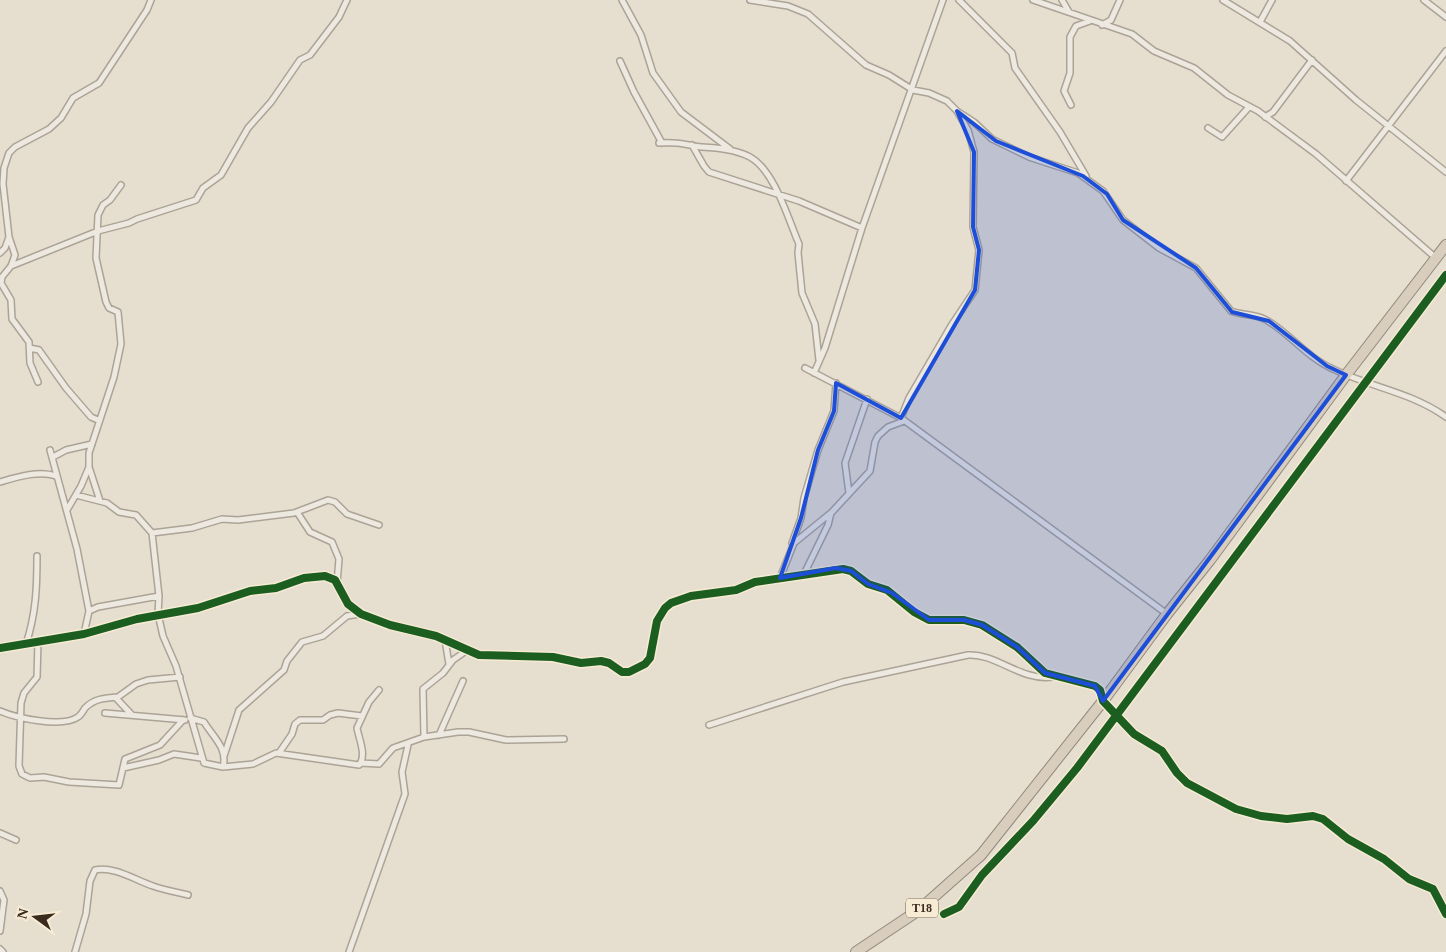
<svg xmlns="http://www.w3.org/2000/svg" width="1446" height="952" viewBox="0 0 1446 952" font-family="'Times New Roman',serif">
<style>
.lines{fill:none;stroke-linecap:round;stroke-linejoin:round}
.street-casing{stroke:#aca397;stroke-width:8}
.highway-casing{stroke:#91897e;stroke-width:12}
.street{stroke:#eee9e0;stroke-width:5}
.highway{stroke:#d9cdbe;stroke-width:10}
.cycleway-casing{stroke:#f7ebd4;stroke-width:11}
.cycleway{stroke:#1b5e20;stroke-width:8}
.marked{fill:#1d4ed8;fill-opacity:0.2;stroke:#1d4ed8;stroke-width:4;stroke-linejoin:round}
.labels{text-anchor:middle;stroke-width:4.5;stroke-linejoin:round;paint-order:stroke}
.shield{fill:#f7ebd4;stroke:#736555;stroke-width:1}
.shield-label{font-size:12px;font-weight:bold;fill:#3b2b1e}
</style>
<rect width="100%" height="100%" fill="#e6dece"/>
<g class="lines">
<defs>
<path id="street" d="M622,0L641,35L653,73L681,112L730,149
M750,0L788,6L808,14L866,65L889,75L913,90L929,93L947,101L957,111L968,130L974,152L973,227L979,250L975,290L951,326L909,398L901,418
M959,0L1012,53L1015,68L1060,132L1086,176
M1033,0L1132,34L1154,51L1194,68L1228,95L1258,111L1316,154L1436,258
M1062,0L1069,12
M1223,0L1290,41L1356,100L1446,172
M1424,0L1446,17
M1260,22L1272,0
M1102,25L1111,20L1120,0
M620,61L634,92L662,143
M1071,105L1064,91L1070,73V37L1076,26L1090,21
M957,111L974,122L992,139L1029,157L1078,173L1103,191L1123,220L1159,248L1196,268L1231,311C1243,316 1256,313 1268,321C1291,335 1308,358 1333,369C1370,387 1411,392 1446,417
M1265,117L1273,112L1312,60
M1208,128L1222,137L1249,107
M659,143C678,142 683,144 701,147C717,148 735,149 750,157C775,171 788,219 799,244L798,253L802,293L815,324L819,360
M692,145L704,166L709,172L799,201L862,228
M1346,181L1446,51
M9,237L15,255L11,266L2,277L1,283L11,300L12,319L29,342L30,363L38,382
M0,253L5,248L9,237L3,184L4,168L9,153L15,147L49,129L61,118L73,98L99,83L147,10L151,0
M11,266L98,231L129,223L137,219L196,200L203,188L221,175L248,128L271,102L300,60L310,55L339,17L347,0
M30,348L39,350L66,388L91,417L98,420
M805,368L901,418L1167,614
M814,373L825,348L862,228L943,0
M50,450L77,549L89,611L84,634
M53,457L66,450L92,444
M0,482C17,477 39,470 56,476
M849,493L845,463L867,399
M76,495L107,503L119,512L136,515L152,533L159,596L158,614L163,636L176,666L204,763L223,767L253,764L276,753L359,765C367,756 359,739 357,728L369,702L379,690
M100,501L89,467V453L114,377L121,344L118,312L109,308L106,302L96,258L98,215L103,205L110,200L121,185
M67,510L81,486L89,467
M297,512L310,532L332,542L339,559L337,583
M152,533L192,528L222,519L238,520L294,513L328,500L335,502L347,514L379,525
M792,543L801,518L804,498L818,450L834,411L836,383
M804,574L828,525L831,513
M780,578L794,543L832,512L870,471L875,442L878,436L888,427L904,421
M89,611L98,607L159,596
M445,640L449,664
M38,642L37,677L24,693L21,703L19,766L22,774L30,778L44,777L69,782L119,785L125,759L160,745L183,720
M26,644C36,614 37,587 37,556
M0,648L84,634L137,619L198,608L250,591L276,588L304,578L325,576L335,580L348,604L361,614L390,625L436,636L479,655L553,657L581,663L601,661L609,663L622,672H629L645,664L650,658L657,621L665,608L671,603L691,596L736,590L755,582L843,569L851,571L868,584L887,590L914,612L929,620H964L982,625L1017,647L1045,673L1095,686L1100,690L1103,701L1134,734L1162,751L1177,773L1187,783L1236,809L1261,816L1287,819L1313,816L1323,819L1348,839L1384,859L1409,879L1433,889L1446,914
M116,698L132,715
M0,711C16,718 62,728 78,717C81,715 83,711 85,708C95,698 106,698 118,697L136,684L148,680L180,677
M105,713L185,720
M190,718L204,722C213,737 228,748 223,767
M709,725L843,682L968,655C996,653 1020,681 1052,677
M439,735L463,681
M424,737L423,689L443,673L453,660L466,651
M279,753L292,734L295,724L300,720H323L330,715L338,713L362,716
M224,756L239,710L284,670L287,661L302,642L323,636L347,616L360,614
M361,763L379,764L393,748L424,737L458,732H469L506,740L564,739
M123,768L159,760L174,754L201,758
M0,833L16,840
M0,891L4,900L0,931
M944,914L959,907L982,875L1033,821L1077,768L1446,275
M0,949L3,952
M75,952L86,914L90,881L95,870C114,866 135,880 153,886C164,890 176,892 188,895
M349,952L405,794L402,772L408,745"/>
<path id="highway" d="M856,952L919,910L981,855L1103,701L1167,614L1210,560L1346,375L1446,245"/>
</defs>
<use href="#street" class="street-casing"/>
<use href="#highway" class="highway-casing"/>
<use href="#street" class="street"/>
<use href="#highway" class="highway"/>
<defs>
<path id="cycleway" d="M0,648L84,634L137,619L198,608L250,591L276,588L304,578L325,576L335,580L348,604L361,614L390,625L436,636L479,655L553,657L581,663L601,661L609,663L622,672H629L645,664L650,658L657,621L665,608L671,603L691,596L736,590L755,582L843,569L851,571L868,584L887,590L914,612L929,620H964L982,625L1017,647L1045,673L1095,686L1100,690L1103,701L1134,734L1162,751L1177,773L1187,783L1236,809L1261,816L1287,819L1313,816L1323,819L1348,839L1384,859L1409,879L1433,889L1446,914
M944,914L959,907L982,875L1033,821L1077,768L1446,275"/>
</defs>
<use href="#cycleway" class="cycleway-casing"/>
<use href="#cycleway" class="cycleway"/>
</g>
<path class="marked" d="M957,111L996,141L1083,176L1107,194L1123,220L1196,268L1232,312L1269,321L1327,366L1346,375L1103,701L1095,686L1045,673L1017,647L982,625L964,620H929L892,593L868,584L851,571L836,568L780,578L801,518L818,450L834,411L836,383L901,418L975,290L979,250L973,227L974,152Z"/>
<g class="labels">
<rect class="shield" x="906" y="898.5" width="32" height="19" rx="4"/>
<g class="shield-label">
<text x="922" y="912">T18</text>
</g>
</g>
<g transform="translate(35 917) rotate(285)" stroke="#f7ebd4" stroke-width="4" paint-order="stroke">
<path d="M0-4L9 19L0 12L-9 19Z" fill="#3b2b1e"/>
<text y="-8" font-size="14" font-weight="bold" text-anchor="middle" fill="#3b2b1e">N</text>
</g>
</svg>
